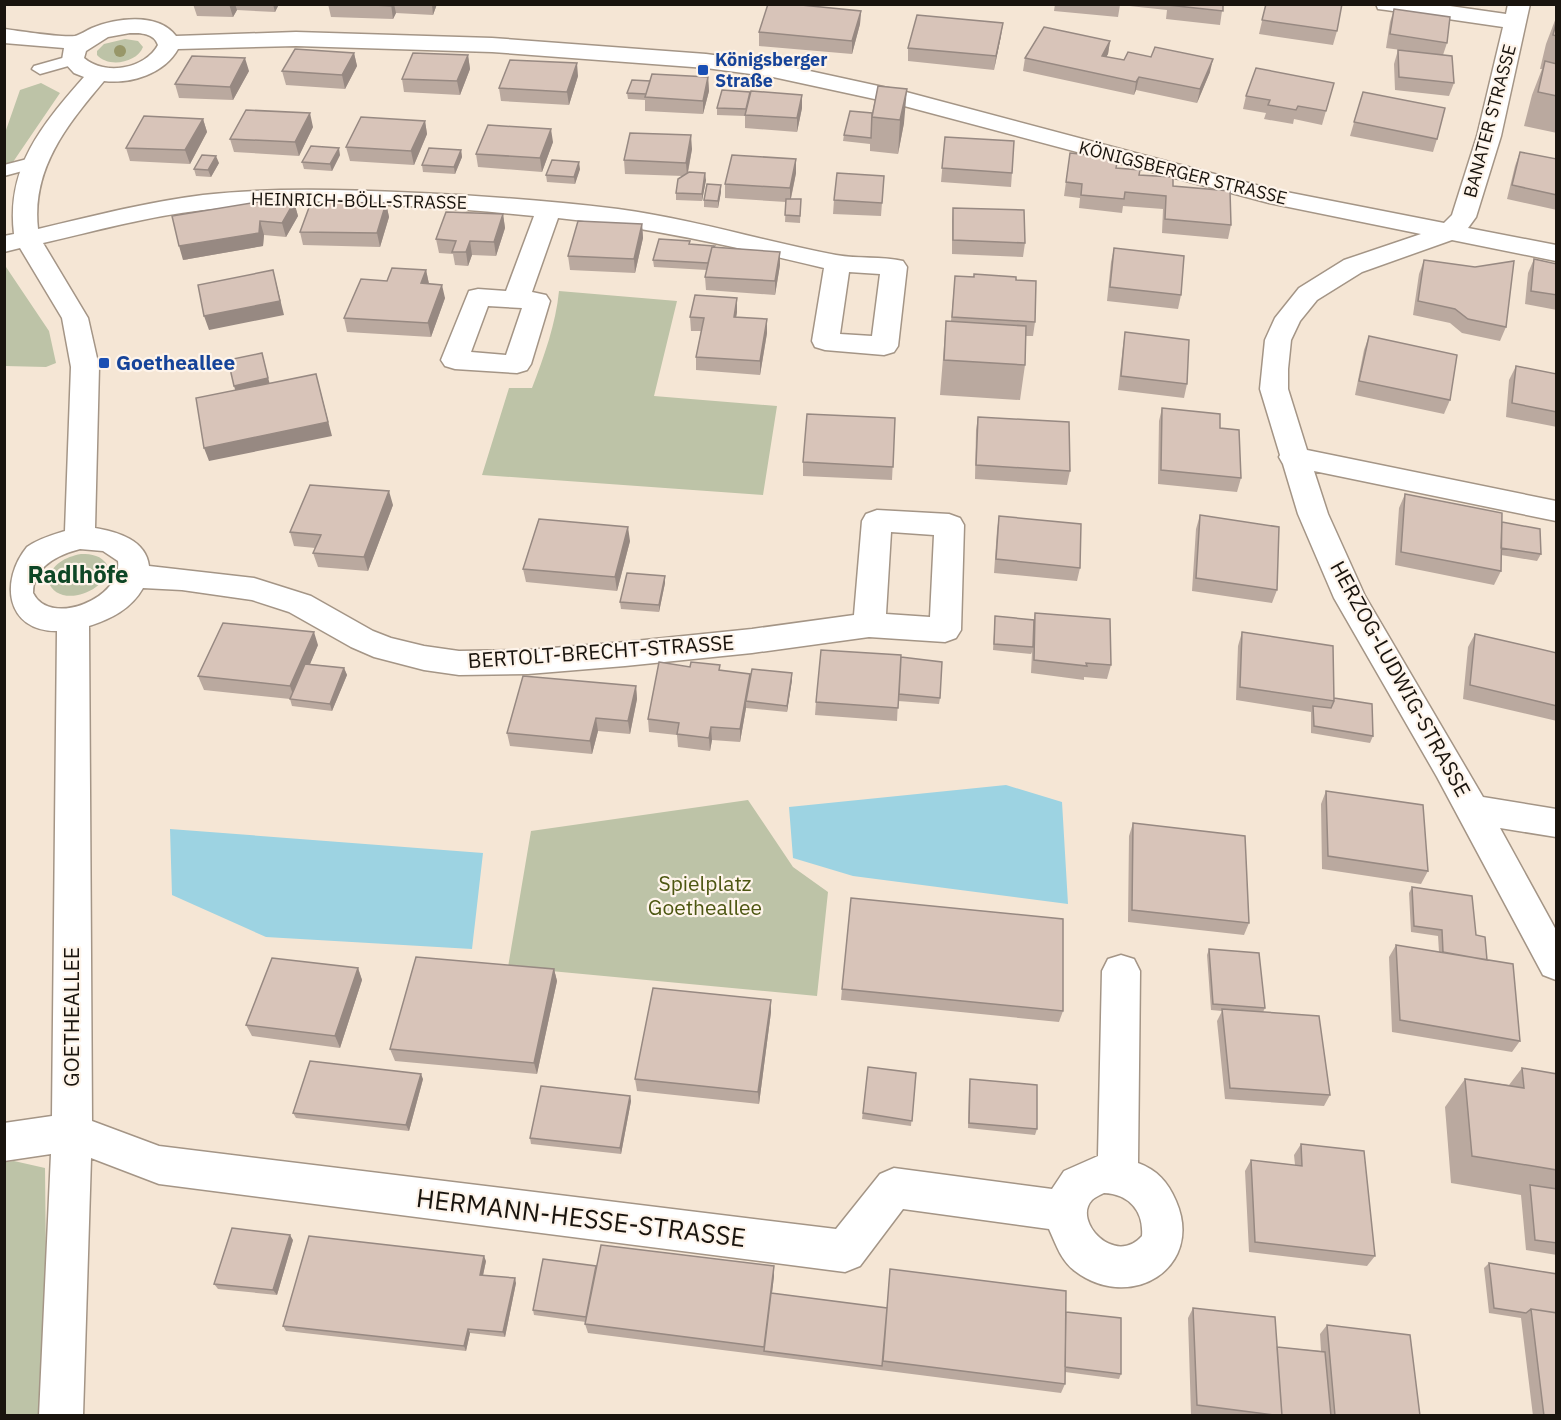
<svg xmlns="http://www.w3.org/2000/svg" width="1561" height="1420" viewBox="0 0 1561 1420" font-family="'IBM Plex Sans',sans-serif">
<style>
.green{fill:#bdc3a7}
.water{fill:#9dd3e2}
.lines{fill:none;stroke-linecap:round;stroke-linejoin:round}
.lane-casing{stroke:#a49586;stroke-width:3}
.street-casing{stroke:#a49586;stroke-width:3}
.lane{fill:#fff;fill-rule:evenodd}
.street{fill:#fff;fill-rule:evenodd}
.tree{fill:#989769}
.wall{fill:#baa99f}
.shaded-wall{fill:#978982}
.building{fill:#d8c4b9;stroke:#978982;stroke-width:1.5}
.transit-dot{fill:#1a4fb4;stroke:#fef4ea;stroke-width:2}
.labels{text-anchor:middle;stroke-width:4.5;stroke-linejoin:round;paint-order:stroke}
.far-transit-label{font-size:18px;font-weight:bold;fill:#164399;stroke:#fef4ea;text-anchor:start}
.far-street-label{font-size:18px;fill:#19140e;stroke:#fef4ea}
.transit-label{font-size:21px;font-weight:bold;fill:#164399;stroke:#fef4ea;text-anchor:start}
.street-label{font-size:21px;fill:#19140e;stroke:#fef4ea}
.park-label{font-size:21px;fill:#4c5611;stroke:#fef4ea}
.quarter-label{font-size:24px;font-weight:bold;fill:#0e4625;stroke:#fef4ea}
.near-street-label{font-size:26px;fill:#19140e;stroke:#fef4ea}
</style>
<rect width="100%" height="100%" fill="#f5e6d5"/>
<path class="green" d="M125,39L138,41L143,47C137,63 108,68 97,55V51L104,44Z
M41,83L60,93L13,162L5,164V133L20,90Z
M4,264L49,331L56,363L46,367L5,366Z
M559,291L677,301L654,396L777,406L763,495L482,475L509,388H532C544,357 556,323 559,291Z
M81,554C92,554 101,555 108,566C108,593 56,610 48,580C52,564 65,557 81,554Z
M748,800L793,867L828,892L817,996L508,967L531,831Z
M14,1161L45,1168L47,1359L43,1415H5L4,1162Z"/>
<path class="water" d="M1006,785L1062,802L1068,904L853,876L793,858L789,807Z
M170,829L483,853L472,949L266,937L172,895Z"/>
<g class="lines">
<defs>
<path id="lane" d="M73,55L81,60L79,63L40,74L32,69L34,66Z
M35,157L41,158L44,162L41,166L4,176V165Z"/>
<path id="street" d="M1376,4H1436L1506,14L1508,4H1530L1501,136L1476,217L1468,228L1556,245V261L1452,240L1362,272L1317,300L1300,321L1291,340L1288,369V389L1307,450L1556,501V521L1314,471L1328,514L1365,596L1483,797L1556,809V837L1500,828L1556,930V980L1543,975L1437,777L1334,598L1298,514L1283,464L1279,457L1280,455L1260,389L1265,340L1275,318L1299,288L1344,260L1421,234L1269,203L893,103L773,77L706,68L492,52L296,46L178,49C164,74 131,84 104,81C68,124 31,168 38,229C93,216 147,202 203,195C275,187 347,190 420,193C486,196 552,201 618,209C692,219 763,241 836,255C858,259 881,256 903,261L907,267L898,346L894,352L884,355L825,350L815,347L812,341L824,268C736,247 649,227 558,218L532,292L546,295L550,301L531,364L527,370L517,373L455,369L445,366L441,360L469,291L478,289L506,291L534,216C425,205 312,198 203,210C149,216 95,231 43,243L88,318L99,367L95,528C118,532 146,540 149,566L254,578L311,596L373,631L391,638L424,646L459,651L528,650L625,642L752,629L854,615L862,521L866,514L877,510L949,514L960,518L964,525L961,630L956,638L945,642L869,637L752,653L625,666L528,674L459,675L424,670L374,657L351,647L289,612L252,600L182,590L143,588C131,609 111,619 89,626L92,1121L159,1146L836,1229L880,1174L894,1168L1052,1189L1064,1171L1098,1156L1102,971L1108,959L1121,955L1134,959L1140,971L1138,1163C1157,1170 1168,1182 1176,1201C1205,1268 1130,1313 1075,1271C1061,1261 1056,1244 1049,1229L903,1209L860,1266L845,1272L159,1184L91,1158L83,1416H39L51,1154L4,1161V1123L52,1116L57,631C5,631 0,580 27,547C38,539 52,535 65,531L71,367L62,318L20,248L4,252V236L14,234C6,167 42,125 84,77L74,73L62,60L64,48L4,43V29C20,31 62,38 75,36C80,35 87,30 92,28C116,18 158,12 176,36L296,32L492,38L706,54L773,63L906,92L1271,189L1444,223L1452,215L1477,136L1503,27L1386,10L1378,9ZM130,33C141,33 154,33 158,45C145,69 105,76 84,58L86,51L108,37ZM849,272L880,274L872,336L840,334ZM488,306L522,308L506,355L471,352ZM891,532L934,535L930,617L886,614ZM80,549L103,551L118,561C123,598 50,628 33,593C33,567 57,555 80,549ZM1104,1193C1129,1194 1144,1211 1142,1236C1115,1267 1072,1221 1092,1200C1095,1197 1100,1195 1104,1193Z"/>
</defs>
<use href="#lane" class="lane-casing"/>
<use href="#street" class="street-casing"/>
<use href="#lane" class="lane"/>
<use href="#street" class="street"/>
</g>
<circle class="tree" cx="120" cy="51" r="6"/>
<path class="wall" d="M193,4H279L275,12L237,10L233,17L197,16Z
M328,4H437L433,15L396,13L393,19L331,17Z
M1055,4H1223L1220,25L1166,19L1167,10L1120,5L1118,17L1054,11Z
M1266,4L1337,31L1333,45L1259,34Z
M1394,9L1447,43L1443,55L1454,83L1449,96L1395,90L1394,64L1398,50L1423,53L1386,48L1390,22Z
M861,11L860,24L852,54L759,46V32Z
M1557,15V133L1524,126L1532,95L1542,69H1540L1546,44Z
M1001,36L994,70L908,61V48Z
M1110,41L1108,54L1106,57L1124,60L1151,57L1210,72L1197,103L1136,90L1134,95L1023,71L1025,58Z
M354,53L357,66L345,89L286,85L282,71Z
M468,55L470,69L460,95L404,92L402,79Z
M249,71L233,100L179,98L175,84Z
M578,76L569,105L501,101L499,88Z
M708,77L709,91L703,114L645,111V100L628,99L627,93L650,81Z
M1334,83L1322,125L1294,119L1293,124L1264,119L1266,113L1243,109L1246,96Z
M878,86L904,123L898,154L870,151V144L843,141L844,135L872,113Z
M1363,92L1437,139L1433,152L1350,136Z
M802,95V108L797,132L745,128V116L717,115V108Z
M203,119L207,132L190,164L130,161L126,148Z
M425,121L427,134L414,165L350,161L346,147Z
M313,127L299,156L234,152L230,139Z
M945,137L1012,173L1011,187L941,182Z
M553,142L542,172L478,167L476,154Z
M692,149L688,173L706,180L702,201L676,200V193L683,176L625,174L624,160Z
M461,150L462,157L455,174L423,172L422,165Z
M1520,152L1557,159V210L1507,199L1515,166Z
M1070,153L1173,186L1231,225L1228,239L1162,233L1163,209L1123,206L1122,213L1079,208L1080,198L1064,196Z
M340,155L332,171L304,169L302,162Z
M796,159V173L791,199H801L800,223L785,222L786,202L725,198V184Z
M219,163L211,177L196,176L194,169Z
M580,169L575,184L547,182L546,175Z
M884,176L881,216L833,214L834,200Z
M721,192L718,208L704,207V200Z
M294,202L298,216L286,237L264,235L263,246L183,260Z
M386,203L389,217L380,247L303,245L300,232Z
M953,208L1025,243L1023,257L952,254V221Z
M503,214L505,228L496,256L472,255L468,266L455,265L453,254L439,253L436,239Z
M642,224L643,238L635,273L570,270L568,256Z
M690,241V244L714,247L780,265L775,295L706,290L705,277L707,270L654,267L653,260Z
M1114,248L1181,295L1178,309L1107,301L1111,262Z
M1534,259L1557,264V310L1525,304L1528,273Z
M1424,260L1506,327L1500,341L1462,333L1450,323L1413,315L1419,274Z
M426,270L429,284L445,298L431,337L347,332L344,318L387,281Z
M955,276L1016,280L1035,322L1033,336H1025V365L1020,400L940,395L946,321H951Z
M737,312L736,317L767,333L760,375L696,370V357L701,331H691L690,317Z
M1125,332L1187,384L1184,398L1118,390L1123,346Z
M1369,336L1450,400L1444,414L1355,395L1364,350Z
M1516,366L1557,374V427L1506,417L1509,380Z
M1162,408L1220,428L1241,478L1237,492L1158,484L1159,421Z
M978,417L1070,471L1067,485L975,479L976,430Z
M895,418L892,480L803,476V462Z
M1405,494L1502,522L1541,554L1537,561L1501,555V571L1494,585L1395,565L1399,508Z
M393,505L368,571L318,567L313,553L315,548L294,546L290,532Z
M1200,515L1277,590L1272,603L1192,591L1196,529Z
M999,516L1080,568L1077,581L994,573L997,530Z
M630,541L617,591L526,582L523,569Z
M665,576V583L659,612L621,609L620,602Z
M1035,613L1111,665L1107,679L1084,677V680L1031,673L1032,652L1031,654L993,650L995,616L1034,620Z
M1242,632L1334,698L1373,736L1370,743L1311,733V712L1236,700L1238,646Z
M1475,634L1557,653V721L1463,699L1468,647Z
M318,645L310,664L344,668L347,675L332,711L292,706L290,699L204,690L198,676Z
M690,667L721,670L750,681L792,673V680L787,712L746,708L740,742L712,740L710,751L678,747L677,735L649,732L648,719Z
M636,686L637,699L630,734L598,731L592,754L510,746L507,733Z
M899,686L940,698L939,704L898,701L897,721L815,715L816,702Z
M1326,791L1428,871L1421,884L1322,869L1321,804Z
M1133,823L1249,923L1244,935L1128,922L1129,836Z
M1412,887L1476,935L1487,960L1520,1041L1512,1052L1392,1032L1389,957L1396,945L1439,952L1438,936L1411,932L1409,893Z
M1209,949L1265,1008L1263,1012L1330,1095L1324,1106L1225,1099L1217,1021L1222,1011L1211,1010L1207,955Z
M358,968L362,980L340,1048L252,1036L246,1025Z
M554,969L557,981L537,1074L395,1061L390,1049Z
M842,989L1063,1011L1059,1022L841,1000Z
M771,1000V1012L759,1104L637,1091L635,1079Z
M868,1067L916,1073L911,1126L862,1119Z
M1522,1068L1557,1074V1255L1526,1250L1521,1195L1451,1183L1445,1107L1465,1079L1509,1085Z
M423,1079L409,1131L296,1118L293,1113Z
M970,1079L1037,1129L1035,1135L968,1128L969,1085Z
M630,1096L631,1101L621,1154L531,1144L530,1138Z
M1301,1144L1375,1256L1367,1266L1249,1252L1245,1171L1251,1160L1295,1165L1294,1155Z
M293,1240L277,1295L218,1289L214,1284Z
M486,1261L483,1275L516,1283L505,1337L470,1333L466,1351L286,1331L283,1326Z
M1489,1263L1557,1274V1416H1533L1521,1318L1489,1313L1484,1268Z
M596,1266L774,1276L772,1293L887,1308L890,1269L1066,1312L1121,1374L1119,1379L1065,1372V1384L1061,1393L588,1333L585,1324L586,1322L534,1315L533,1310Z
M1193,1308L1277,1347L1321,1351L1320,1334L1327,1325L1420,1416H1207L1191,1414L1188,1318Z"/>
<path class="shaded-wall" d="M229,4H235L237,10L233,17Z
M273,4H279L275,12Z
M391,4H394L396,13L393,19Z
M432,4H437L433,15Z
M861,11L860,24L852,54V41Z
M1003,23L1001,36L994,70L996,56Z
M1110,41L1108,54L1099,69L1102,56Z
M354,53L357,66L345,89L342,75Z
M468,55L470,69L460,95L457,81Z
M245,58L249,71L233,100L230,87Z
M1213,59L1210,72L1197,103L1200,89Z
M577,63L578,76L569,105L567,92Z
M708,77L709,91L703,114V101Z
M1139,77L1136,90L1134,95L1136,82Z
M907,89L904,123L898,154L900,120Z
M802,95V108L797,132V118Z
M310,113L313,127L299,156L295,142Z
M203,119L207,132L190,164L185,150Z
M425,121L427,134L414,165L411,151Z
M551,129L553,142L542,172L540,158Z
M691,135L692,149L687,176L686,163Z
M339,148L340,155L332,171L330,164Z
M461,150L462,157L455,174L454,167Z
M216,156L219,163L211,177L208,170Z
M796,159V173L790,202V188Z
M579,162L580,169L575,184L574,177Z
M705,173L706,180L702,201V194Z
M721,185V192L718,208V201Z
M294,202L298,216L286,237L282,223Z
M386,203L389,217L380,247L377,233Z
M503,214L505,228L496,256L494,242Z
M260,221L264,235L263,246L183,260L179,246Z
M642,224L643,238L635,273L634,259Z
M470,241L472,255L468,266L466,252Z
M780,252V265L775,295V281Z
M273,270L284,315L209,330L204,316Z
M426,270L429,284L421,283Z
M442,285L445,298L431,337L428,323Z
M737,298V312L734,330V317Z
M767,319V333L760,375V361Z
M262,353L270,385L236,393L234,386Z
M316,374L332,436L209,461L204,448Z
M389,491L393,505L368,571L364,557Z
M628,527L630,541L617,591L615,577Z
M665,576V583L659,612V605Z
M314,632L318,645L295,700L290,686Z
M344,668L347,675L332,711L330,704Z
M792,673V680L787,712V706Z
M750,674V687L746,701V708L740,742V729Z
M636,686L637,699L630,734L628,721Z
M596,718L598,731L592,754L590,741Z
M711,727L712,740L710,751L709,738Z
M358,968L362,980L340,1048L335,1036Z
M554,969L557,981L537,1074L534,1063Z
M771,1000V1012L759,1104L758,1092Z
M421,1074L423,1079L409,1131L406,1125Z
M630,1096L631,1101L621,1154L620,1148Z
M290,1235L293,1240L277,1295L273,1290Z
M484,1256L486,1261L482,1280L480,1275Z
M774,1266V1276L765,1351L764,1347Z
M515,1278L516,1283L505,1337L503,1332Z
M468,1329L470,1333L466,1351L464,1346Z"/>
<path class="building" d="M356,4H391V6Z
M768,4H791L861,11L852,41L759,32Z
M1168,4H1223V11L1168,5Z
M1266,4H1342L1337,31L1262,20Z
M1394,9L1450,17L1447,43L1390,34Z
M917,15L1003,23L996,56L908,48Z
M1557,19V36L1553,35Z
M1044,27L1110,41L1102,56L1124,60L1128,52L1151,57L1155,47L1213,59L1200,89L1139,77L1136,82L1025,58Z
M295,49L354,53L342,75L282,71Z
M1398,50L1452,56L1454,83L1399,77Z
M413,53L468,55L457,81L402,79Z
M192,56L245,58L230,87L175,84Z
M510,60L577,63L567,92L499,88Z
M1545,61L1557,64V96L1538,92Z
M1256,68L1334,83L1326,111L1298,106L1296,110L1268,105L1270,100L1246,96Z
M652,74L708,77L703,101L645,97Z
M632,80L650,81L646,94L627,93Z
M878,86L907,89L900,120L872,117Z
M722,90L750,92L746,109L717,108Z
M751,91L802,95L797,118L745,115Z
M1363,92L1445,108L1437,139L1354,122Z
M246,110L310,113L295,142L230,139Z
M850,111L872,113L871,138L844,135Z
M144,116L203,119L185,150L126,148Z
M361,117L425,121L411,151L346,147Z
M488,125L551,129L540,158L476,154Z
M630,133L691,135L686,163L624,160Z
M945,137L1014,141L1012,173L942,168Z
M311,146L339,148L330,164L302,162Z
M429,148L461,150L454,167L422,165Z
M1520,152L1557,159V195L1512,185Z
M1070,153L1118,158L1116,168L1140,170L1139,175L1173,177V186L1230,191L1231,225L1165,219L1166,196L1125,192L1124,199L1081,195L1082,184L1066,182Z
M202,155L216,156L208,170L194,169Z
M732,155L796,159L790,188L725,184Z
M552,160L579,162L574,177L546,175Z
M689,172L705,173L702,194L676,193L678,179Z
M837,173L884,176L882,203L834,200Z
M707,184L721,185L718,201L704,200Z
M786,199H801L800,216L785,215Z
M264,201L294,202L282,223L260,221L259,233L179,246L172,216Z
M311,202L386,203L377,233L300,232Z
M953,208L1024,210L1025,243L953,240Z
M446,212L503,214L494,242L470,241L466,252H452L456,241L436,239Z
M578,221L642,224L634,259L568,256Z
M659,239L690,241L689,244L714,246L712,247L708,263L653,260Z
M712,247L780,252L775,281L705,277Z
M1114,248L1184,256L1181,295L1110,287Z
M1534,259L1557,264V295L1531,291Z
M1424,260L1475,267L1514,261L1506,327L1468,319L1455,309L1418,301Z
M392,268L426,270L421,283L442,285L428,323L344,318L361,279L387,281Z
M273,270L280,301L204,316L198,285Z
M974,274L1016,277V280L1036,281L1035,322L952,317L955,276L974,277Z
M695,295L737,298L734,317L767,319L760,361L696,357L704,318L690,317Z
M946,321L1026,326L1025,365L944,360Z
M1125,332L1189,340L1187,384L1121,376Z
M1369,336L1457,355L1450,400L1359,381Z
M262,353L268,378L234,386L228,360Z
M1516,366L1557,374V412L1512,403Z
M316,374L328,422L204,448L196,398Z
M1162,408L1220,414V428L1239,430L1241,478L1161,470Z
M807,414L895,418L893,467L803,462Z
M978,417L1069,422L1070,471L976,465Z
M310,485L389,491L364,557L313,553L321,535L290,532Z
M1405,494L1502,513L1501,571L1401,552Z
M1200,515L1279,527L1277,590L1196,578Z
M999,516L1081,524L1080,568L996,559Z
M539,519L628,527L615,577L523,569Z
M1502,522L1540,529L1541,554L1501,548Z
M627,573L665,576L659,605L620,602Z
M1035,613L1110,619L1111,665L1086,663L1087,666L1034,660Z
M995,616L1034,620L1033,647L994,644Z
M223,623L314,632L290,686L198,676Z
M1242,632L1333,646L1334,701L1240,687Z
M1475,634L1557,653V706L1470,685Z
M821,650L901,655L898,708L816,702Z
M901,657L942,662L940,698L899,694Z
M659,662L690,667L691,662L720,665L719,670L750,674L740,729L711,727L709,738L677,734L679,723L648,719Z
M305,664L344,668L330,704L290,699Z
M752,669L792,673L787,706L746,701Z
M523,676L636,686L628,721L596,718L590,741L507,733Z
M1334,698L1372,704L1373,736L1314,726L1313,706L1331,708L1334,701Z
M1326,791L1423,805L1428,871L1328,856Z
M1133,823L1245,836L1249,923L1132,910Z
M1412,887L1472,896L1476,935L1485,937L1487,960L1443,952L1442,930L1414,926Z
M851,898L1063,919V1011L842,989Z
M1396,945L1513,964L1520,1041L1400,1020Z
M1209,949L1259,953L1265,1008L1213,1004Z
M416,957L554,969L534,1063L390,1049Z
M272,958L358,968L335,1036L246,1025Z
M653,988L771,1000L758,1092L635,1079Z
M1222,1009L1319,1016L1330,1095L1230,1088Z
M310,1061L421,1074L406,1125L293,1113Z
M868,1067L916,1073L912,1121L863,1113Z
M1522,1068L1557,1074V1170L1472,1156L1465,1079L1524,1088Z
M970,1079L1037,1085V1129L969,1123Z
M541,1086L630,1096L620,1148L530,1138Z
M1301,1144L1364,1151L1375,1256L1255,1242L1251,1160L1302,1166Z
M1530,1185L1557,1189V1243L1535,1240Z
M232,1228L290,1235L273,1290L214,1284Z
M309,1236L484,1256L480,1275L515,1278L503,1332L468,1329L464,1346L283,1326Z
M601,1245L774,1266L764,1347L585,1324Z
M543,1259L596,1266L586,1317L533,1310Z
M1489,1263L1557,1274V1313L1531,1309L1526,1313L1494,1308Z
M890,1269L1066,1291L1065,1384L883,1361Z
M771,1293L887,1308L882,1366L764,1351Z
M1193,1308L1275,1317L1282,1416L1197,1405Z
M1531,1309L1557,1313V1416H1544Z
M1066,1312L1121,1318V1374L1065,1367Z
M1327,1325L1410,1335L1420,1416H1335Z
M1277,1347L1325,1352L1331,1416H1282Z"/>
<g class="transit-dot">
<rect x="697" y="64" width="12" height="12" rx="3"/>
<rect x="98" y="357" width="12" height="12" rx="3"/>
</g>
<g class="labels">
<g class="far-transit-label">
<text x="715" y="66">Königsberger<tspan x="715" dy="21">Straße</tspan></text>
</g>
<g class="far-street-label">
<text transform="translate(1490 121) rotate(-75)" y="6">BANATER STRASSE</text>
<text transform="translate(1183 173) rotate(14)" y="6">KÖNIGSBERGER STRASSE</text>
<text transform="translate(359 201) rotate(1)" y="6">HEINRICH-BÖLL-STRASSE</text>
</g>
<g class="transit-label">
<text x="116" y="370">Goetheallee</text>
</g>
<g class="street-label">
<text transform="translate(601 652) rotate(-4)" y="7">BERTOLT-BRECHT-STRASSE</text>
<text transform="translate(1400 679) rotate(61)" y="7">HERZOG-LUDWIG-STRASSE</text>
<text transform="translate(72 1017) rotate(-90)" y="7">GOETHEALLEE</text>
</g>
<g class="park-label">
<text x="705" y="891">Spielplatz<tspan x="705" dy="24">Goetheallee</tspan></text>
</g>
<g class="quarter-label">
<text x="78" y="583">Radlhöfe</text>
</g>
<g class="near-street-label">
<text transform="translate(581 1218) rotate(7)" y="9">HERMANN-HESSE-STRASSE</text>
</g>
</g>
<rect width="1561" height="1420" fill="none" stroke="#19140e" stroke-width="12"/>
</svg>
